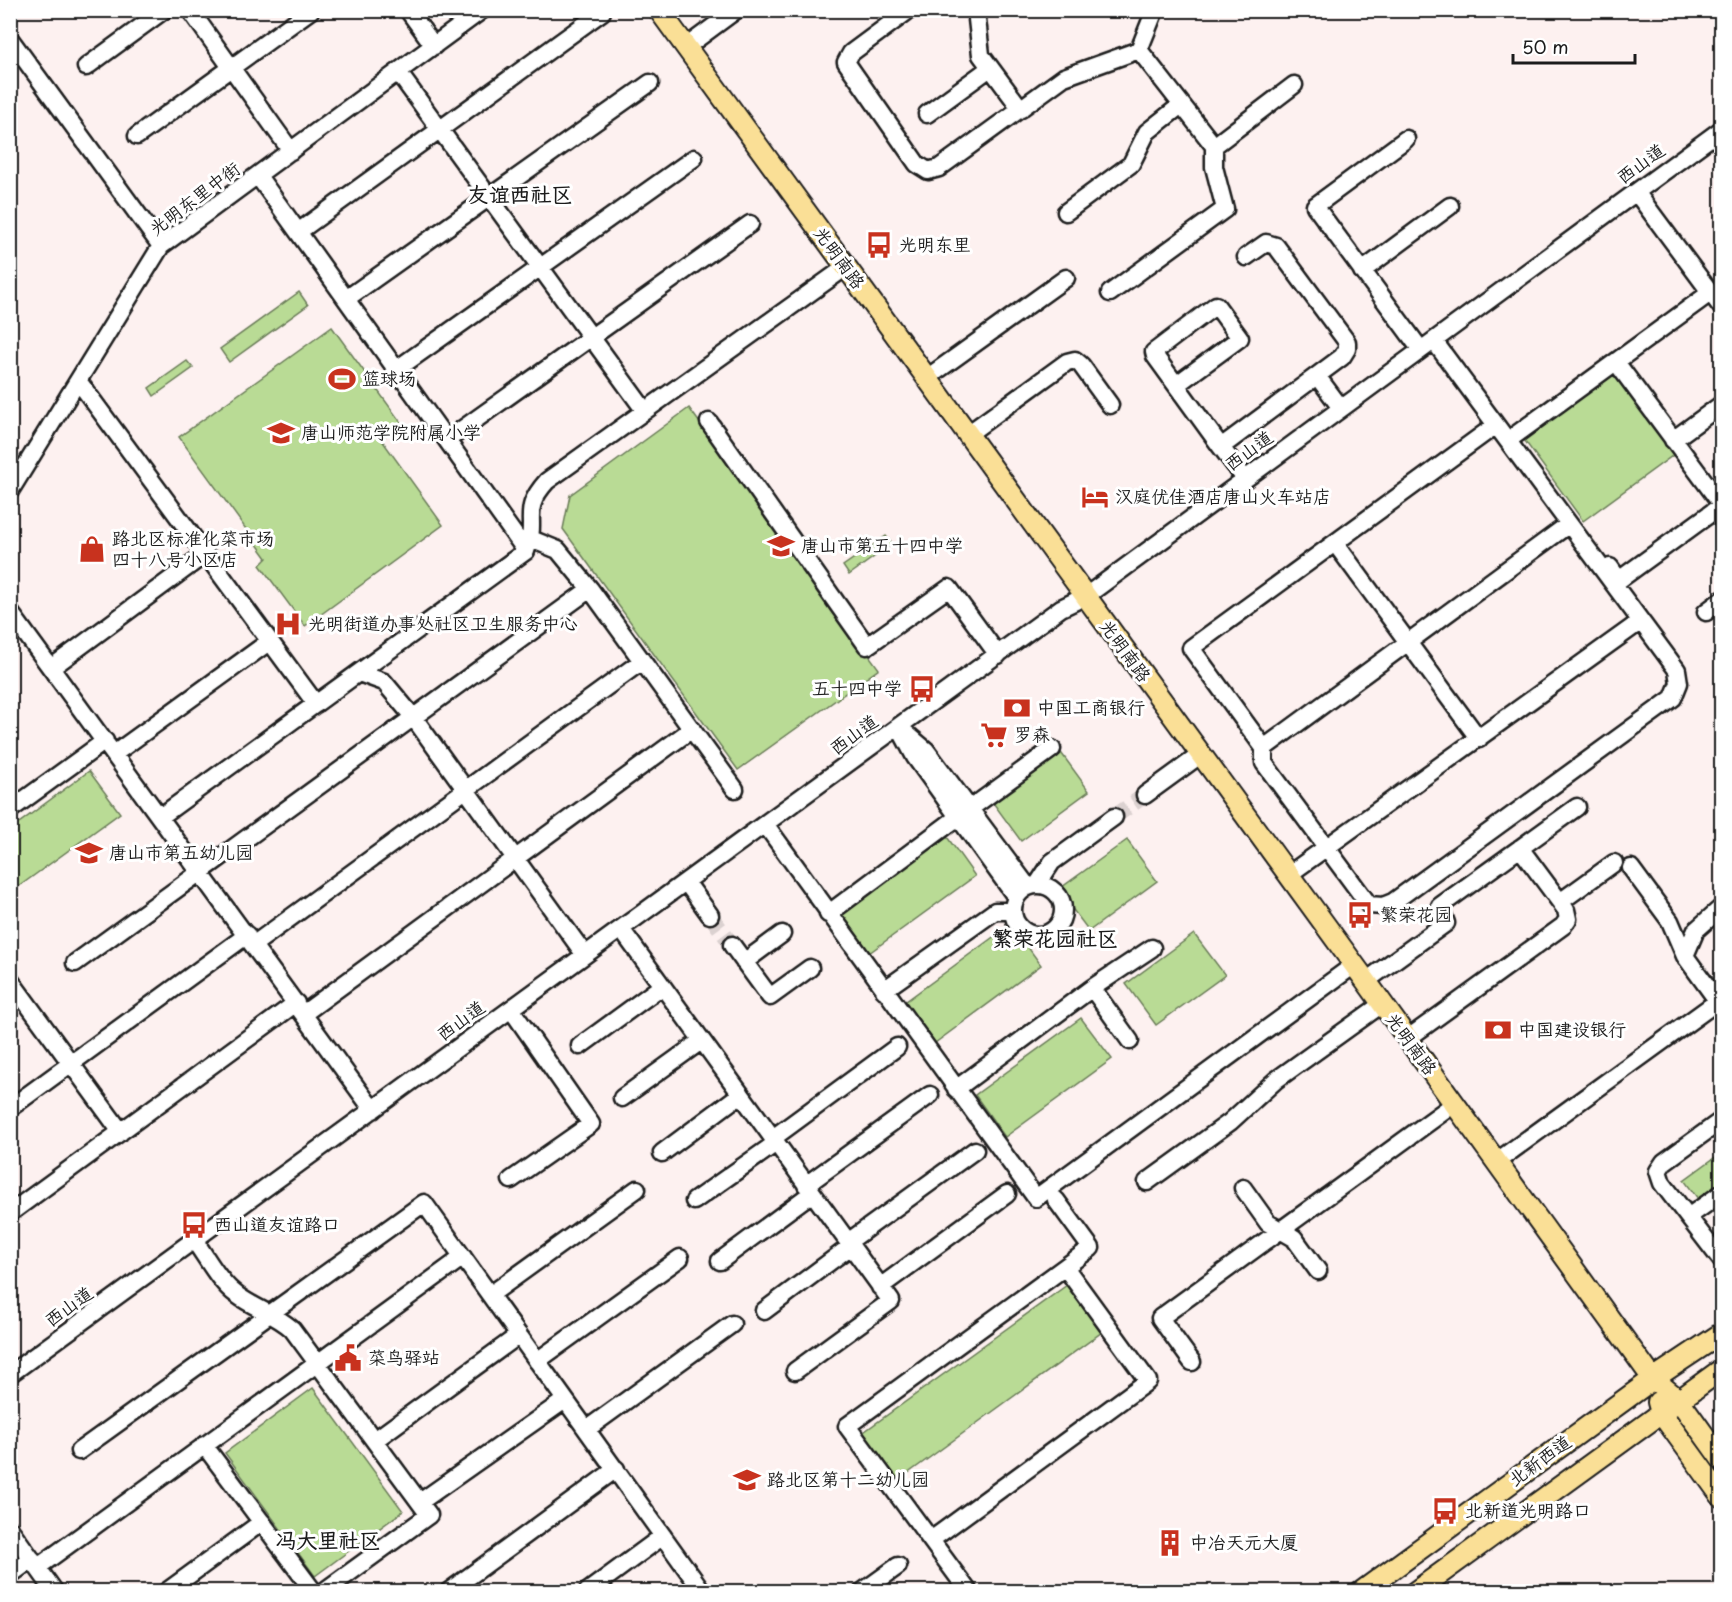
<svg xmlns="http://www.w3.org/2000/svg" width="1732" height="1602" viewBox="0 0 1732 1602" font-family="'Playpen Sans','LXGW WenKai TC',sans-serif">
<style>
.green{fill:#b9db95;stroke:#6a7c58;stroke-width:1.5}
.lines{fill:none;stroke-linecap:round;stroke-linejoin:round}
.minor-tunnel{stroke:#dbd1d0;stroke-width:16;stroke-dasharray:16 8;stroke-linecap:butt}
.minor-casing{stroke:#1c1c1c;stroke-width:21}
.major-casing{stroke:#1c1c1c;stroke-width:24}
.minor{stroke:#fff;stroke-width:16}
.major{stroke:#fadf96;stroke-width:20}
.labels{text-anchor:middle;stroke-width:6;stroke-linejoin:round;paint-order:stroke}
.street-label{font-size:18px;fill:#1c1c1c;stroke:#fff}
.poi-label{font-size:18px;fill:#1c1c1c;stroke:#fff;text-anchor:start}
.quarter-label{font-size:21px;font-weight:bold;fill:#1c1c1c;stroke:#fff}
</style>
<rect width="100%" height="100%" fill="#fdf1f0"/>
<filter id="ink" filterUnits="userSpaceOnUse"><feTurbulence type="fractalNoise" baseFrequency=".0167" numOctaves="2"/><feDisplacementMap in="SourceGraphic" scale="12" xChannelSelector="R" yChannelSelector="G"/><feConvolveMatrix kernelMatrix="1 2 1 2 8 2 1 2 1" color-interpolation-filters="sRGB"/></filter>
<g filter="url(#ink)">
<path class="green" d="M299,292L308,305L229,362L220,349Z
M332,327L402,424L381,439L443,525L305,626L260,565L267,558L179,437Z
M187,361L193,368L154,396L149,388Z
M1614,369L1676,453L1583,521L1522,437Z
M689,408L879,669L738,770L563,529L570,495Z
M886,536L892,544L849,575L843,566Z
M1059,750L1089,791L1021,841L991,800Z
M89,771L120,813L18,887L11,877V829Z
M945,834L975,876L869,953L839,912Z
M1127,840L1157,881L1089,931L1058,890Z
M1011,924L1041,965L935,1043L905,1002Z
M1194,934L1225,975L1156,1025L1126,984Z
M1081,1018L1112,1059L1005,1137L975,1095Z
M1721,1153V1188L1701,1203L1684,1180Z
M1067,1285L1102,1332L896,1482L861,1434Z
M313,1388L403,1511L315,1576L225,1453Z"/>
<g class="lines">
<path class="minor-tunnel" d="M1114,817L1145,795
M710,915L732,945"/>
<defs>
<path id="minor" d="M190,10L291,151
M408,10L434,46
M909,10L851,53L846,62L917,164L928,171L939,168L1064,77L1139,50L1155,10
M976,10L981,55L1021,109
M10,39L161,246
M686,47L736,10
M1139,50L1214,146L1294,85
M86,67L164,10
M398,72L645,411
M927,114L990,68
M137,136L311,10
M1406,139L1315,206L1421,350
M258,176L526,551
M1636,192L1722,308
M1066,212L1131,164L1147,132L1181,105
M298,232L602,12
M1362,271L1450,206
M1110,293L1225,209L1214,167V146
M346,299L650,83
M1434,341L1677,670L1679,683L1673,698L1393,902L1383,906L1369,905L1264,763V748L1191,648L1496,425
M1616,362L1722,505
M397,369L694,158
M1317,376L1341,408
M927,378L1066,278
M79,382L316,704
M1176,385L1240,338L1216,305L1154,352L1155,356L1221,447
M709,422L867,646L949,588L998,655
M968,434L1067,362L1075,360L1081,365L1110,405
M1514,436L1710,293
M447,440L750,224
M1673,440L1722,404
M1245,479L1221,447L1342,357L1347,349V342L1276,246L1266,243L1246,257
M10,491L161,246L482,10
M531,539L558,550L590,589L735,789
M1335,543L1479,739
M1610,567L1619,580L1722,505
M10,612L373,1110
M1706,612L1722,600
M51,668L205,554
M359,673L384,682L414,718L585,955
M899,727L915,757L1016,897
M906,733L926,750L1028,887
M1264,748L1569,524
M114,754L270,641
M1145,795L1200,755
M971,808L1052,749
M10,810L105,741
M160,817L526,551C539,519 519,512 547,481L846,267
M765,824L1036,1198L1354,965
M1631,868L1670,921L1685,956L1722,1007
M1288,875L1641,621
M686,882L710,915
M1013 910a25 25 0 1 1 50 0a25 25 0 1 1-50 0Z
M1037,885L1052,862L1114,817
M1560,902L1614,863
M828,914L958,817
M621,929L891,1301L795,1371
M253,945L642,661
M732,945L770,997L810,968
M1685,956L1696,930L1722,907
M744,962L782,934
M75,963L590,589
M10,980L121,1132
M1366,981L1446,923L1440,906L1577,807
M1092,988L1130,1041
M884,990L995,911H1012
M303,1014L692,729
M1407,1039L1563,926L1568,919L1566,910L1520,848
M580,1046L662,986
M956,1089L1092,988L1152,948
M622,1098L701,1041
M10,1108L247,935
M1722,1120L1664,1162L1658,1171L1662,1183L1722,1261
M773,1138L897,1047
M662,1153L741,1094
M1496,1162L1718,1001
M511,1180L591,1124L511,1009
M1147,1182L1230,1122L1276,1080L1382,1004
M806,1185L930,1095
M1243,1188L1268,1223L1294,1238L1318,1271
M1056,1200L1091,1248L1065,1267
M694,1201L776,1143
M10,1213L296,1003
M1688,1217L1722,1193
M194,1240C207,1258 219,1282 237,1295C254,1308 275,1314 292,1329L429,1515L323,1592
M848,1242L975,1150
M720,1261L812,1193
M880,1287L1007,1194
M490,1295L637,1189
M764,1311L851,1246
M537,1361L680,1258
M1192,1362L1160,1318L1454,1104
M10,1374L1061,608L1086,596L1722,129
M587,1429L732,1324
M375,1440L519,1335
M204,1445L314,1592
M79,1451L424,1203L703,1592
M420,1502L565,1400
M10,1529L55,1592
M931,1540L1148,1381L1065,1267L847,1426L969,1592
M38,1567L463,1257
M10,1575L32,1559
M166,1592L262,1522
M448,1592L616,1469
M587,1592L663,1536
M862,1592L898,1566"/>
<path id="major" d="M659,10L1366,981L1653,1379L1679,1400L1722,1460
M1658,1402L1661,1413L1722,1497
M1361,1592L1653,1379L1722,1333
M1415,1592L1722,1369"/>
</defs>
<use href="#minor" class="minor-casing"/>
<use href="#major" class="major-casing"/>
<use href="#minor" class="minor"/>
<use href="#major" class="major"/>
</g>
</g>
<defs>
<symbol id="bus-bare" viewBox="-9 -9 18 18"><path d="M-5-6H5V4H4V6H2V4H-2V6H-4V4H-5ZM-3.5-4V0h7V-4ZM-3.5 1.2v1.5H-2V1.2ZM2 1.2v1.5H3.5V1.2Z" fill="#c8321e" stroke="#fff" stroke-width="2.5" paint-order="stroke"/></symbol>
<symbol id="stadium-bare" viewBox="-9 -9 18 18"><path d="M0-5a6.5 5 0 1 0 0 10a6.5 5 0 1 0 0-10ZM-3.5-1.8h7v3.6h-7Z" fill="#c8321e" stroke="#fff" stroke-width="2.5" paint-order="stroke"/></symbol>
<symbol id="school-bare" viewBox="-9 -9 18 18"><path d="M0-5L7-2L0 1L-7-2ZM-4 1L0 2.5L4 1V4Q0 6-4 4Z" fill="#c8321e" stroke="#fff" stroke-width="2.5" paint-order="stroke"/></symbol>
<symbol id="hotel-bare" viewBox="-9 -9 18 18"><path d="M-6-4.5h1.5V1H6V5H4.5V3h-9V5H-6ZM-4 0a1.8 1.8 0 1 1 3.6 0ZM.5 0V-2.5h3Q6-2.5 6 0Z" fill="#c8321e" stroke="#fff" stroke-width="2.5" paint-order="stroke"/></symbol>
<symbol id="shop-bare" viewBox="-9 -9 18 18"><path d="M-5-2.5h2.3a2.7 3.5 0 0 1 5.4 0H5L5.5 6h-11ZM-1.5-2.5h3a1.5 2.3 0 0 0-3 0Z" fill="#c8321e" stroke="#fff" stroke-width="2.5" paint-order="stroke"/></symbol>
<symbol id="hospital-bare" viewBox="-9 -9 18 18"><path d="M-5-5h3v3.5h4V-5h3V5h-3V1.5h-4V5h-3Z" fill="#c8321e" stroke="#fff" stroke-width="2.5" paint-order="stroke"/></symbol>
<symbol id="bank-bare" viewBox="-9 -9 18 18"><path d="M-6-4H6V4H-6ZM0-2.3a2.3 2.3 0 1 0 0 4.6a2.3 2.3 0 1 0 0-4.6Z" fill="#c8321e" stroke="#fff" stroke-width="2.5" paint-order="stroke"/></symbol>
<symbol id="supermarket-bare" viewBox="-9 -9 18 18"><path d="M-6-5.5h2.5l.6 2H6L4.5 2H-2.5L-4.4-4H-6ZM-1.5 3.2a1.3 1.3 0 1 0 .1 0ZM3 3.2a1.3 1.3 0 1 0 .1 0Z" fill="#c8321e" stroke="#fff" stroke-width="2.5" paint-order="stroke"/></symbol>
<symbol id="civic-bare" viewBox="-9 -9 18 18"><path d="M-.6-6.5H3V-4.5H.6V-3L4-1V1h2V6H-6V1h2V-1L-.6-3ZM-1.2 2.5V6h2.4V2.5Z" fill="#c8321e" stroke="#fff" stroke-width="2.5" paint-order="stroke"/></symbol>
<symbol id="building-bare" viewBox="-9 -9 18 18"><path d="M-4-6H4V6H1V3H-1V6H-4ZM-2.5-4.3h1.7v1.8h-1.7ZM.8-4.3h1.7v1.8H.8ZM-2.5-1h1.7V.8h-1.7ZM.8-1h1.7V.8H.8Z" fill="#c8321e" stroke="#fff" stroke-width="2.5" paint-order="stroke"/></symbol>
</defs>
<g fill-rule="evenodd">
<use href="#bus-bare" x="860" y="226" width="38" height="38"/>
<use href="#stadium-bare" x="323" y="360" width="38" height="38"/>
<use href="#school-bare" x="262" y="414" width="38" height="38"/>
<use href="#hotel-bare" x="1076" y="478" width="38" height="38"/>
<use href="#school-bare" x="762" y="527" width="38" height="38"/>
<use href="#shop-bare" x="73" y="530" width="38" height="38"/>
<use href="#hospital-bare" x="269" y="605" width="38" height="38"/>
<use href="#bus-bare" x="903" y="670" width="38" height="38"/>
<use href="#bank-bare" x="998" y="689" width="38" height="38"/>
<use href="#supermarket-bare" x="975" y="716" width="38" height="38"/>
<use href="#school-bare" x="70" y="834" width="38" height="38"/>
<use href="#bus-bare" x="1341" y="896" width="38" height="38"/>
<use href="#bank-bare" x="1479" y="1011" width="38" height="38"/>
<use href="#bus-bare" x="175" y="1206" width="38" height="38"/>
<use href="#civic-bare" x="329" y="1339" width="38" height="38"/>
<use href="#school-bare" x="728" y="1461" width="38" height="38"/>
<use href="#bus-bare" x="1426" y="1492" width="38" height="38"/>
<use href="#building-bare" x="1151" y="1524" width="38" height="38"/>
</g>
<g class="labels">
<g class="street-label">
<text transform="translate(1641 164) rotate(-36)" y="6">西山道</text>
<text transform="translate(195 199) rotate(-37)" y="6">光明东里中街</text>
<text transform="translate(839 258) rotate(54)" y="6">光明南路</text>
<text transform="translate(1249 451) rotate(-36)" y="6">西山道</text>
<text transform="translate(1125 651) rotate(54)" y="6">光明南路</text>
<text transform="translate(854 735) rotate(-36)" y="6">西山道</text>
<text transform="translate(461 1021) rotate(-36)" y="6">西山道</text>
<text transform="translate(1411 1044) rotate(54)" y="6">光明南路</text>
<text transform="translate(69 1307) rotate(-36)" y="6">西山道</text>
<text transform="translate(1540 1461) rotate(-36)" y="6">北新西道</text>
</g>
<g class="poi-label">
<text x="899" y="251">光明东里</text>
<text x="362" y="385">篮球场</text>
<text x="301" y="439">唐山师范学院附属小学</text>
<text x="1115" y="503">汉庭优佳酒店唐山火车站店</text>
<text x="112" y="545">路北区标准化菜市场<tspan x="112" dy="21">四十八号小区店</tspan></text>
<text x="801" y="552">唐山市第五十四中学</text>
<text x="308" y="630">光明街道办事处社区卫生服务中心</text>
<text x="902" y="695" text-anchor="end">五十四中学</text>
<text x="1037" y="714">中国工商银行</text>
<text x="1014" y="741">罗森</text>
<text x="109" y="859">唐山市第五幼儿园</text>
<text x="1380" y="921">繁荣花园</text>
<text x="1518" y="1036">中国建设银行</text>
<text x="214" y="1231">西山道友谊路口</text>
<text x="368" y="1364">菜鸟驿站</text>
<text x="767" y="1486">路北区第十二幼儿园</text>
<text x="1465" y="1517">北新道光明路口</text>
<text x="1190" y="1549">中冶天元大厦</text>
</g>
<g class="quarter-label">
<text x="520" y="202">友谊西社区</text>
<text x="1055" y="946">繁荣花园社区</text>
<text x="328" y="1548">冯大里社区</text>
</g>
</g>
<rect width="1732" height="1602" fill="none" stroke="#fff" stroke-width="36"/>
<rect x="18" y="18" width="1696" height="1566" fill="none" stroke="#1c1c1c" stroke-width="2" filter="url(#ink)"/>
<path d="M1513 54v9h122v-9" fill="none" stroke="#1c1c1c" stroke-width="3"/>
<text x="1522" y="54" font-size="18" fill="#1c1c1c" stroke="#ffffff" stroke-width="4.5" paint-order="stroke">50 m</text>
</svg>
